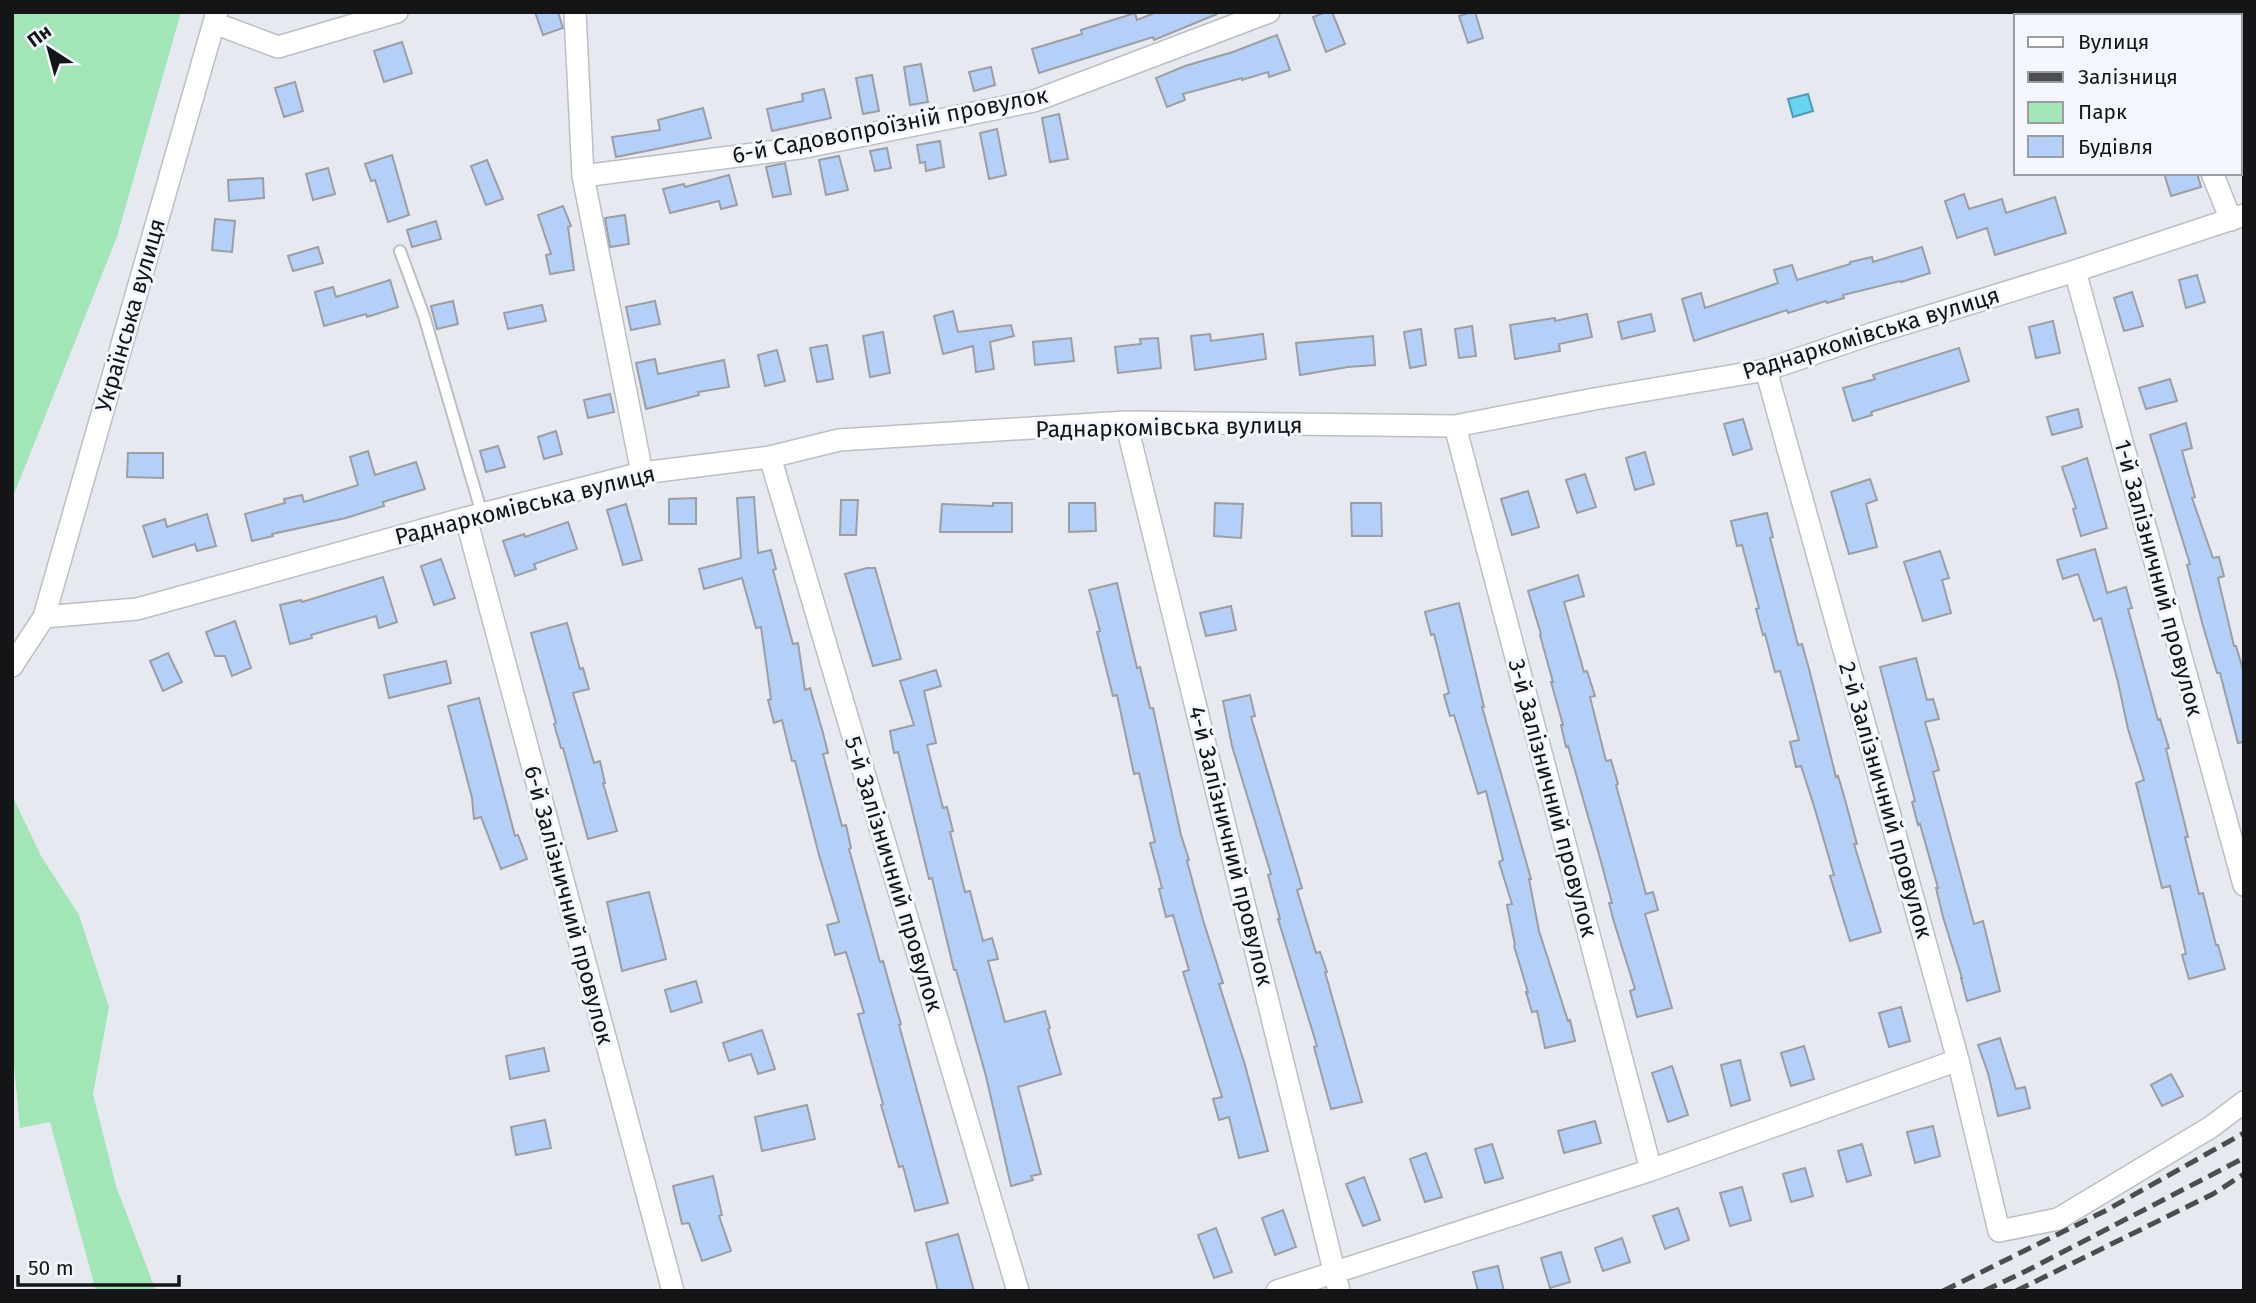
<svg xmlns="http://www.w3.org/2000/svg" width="2256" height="1303" viewBox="0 0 2256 1303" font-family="'Fira Sans',sans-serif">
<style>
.green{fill:#a2e5b7}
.water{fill:#66d5f2;stroke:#4d9bb0;stroke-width:2}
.building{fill:#b4d0f9;stroke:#9b9ea3;stroke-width:2}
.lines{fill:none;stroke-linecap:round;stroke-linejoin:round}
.lane-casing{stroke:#bbbfc4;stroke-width:14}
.street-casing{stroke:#bbbfc4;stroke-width:24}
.lane{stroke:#fff;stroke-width:10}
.street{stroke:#fff;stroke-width:21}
.rail{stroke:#4b4d4f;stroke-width:5;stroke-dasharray:14 7;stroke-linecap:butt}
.labels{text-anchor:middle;stroke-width:6;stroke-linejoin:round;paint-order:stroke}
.street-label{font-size:23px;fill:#131516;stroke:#f3f7fd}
</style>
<rect width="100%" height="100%" fill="#e6eaf0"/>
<path class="green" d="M12,12H181L117,237L12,499Z
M12,795L41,856L79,915L109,1007L93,1094L116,1186L156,1291H96L50,1122L20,1128L12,1045Z"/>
<path class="water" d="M1808,94L1813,111L1793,117L1788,99Z"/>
<path class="building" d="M535,12H558L563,28L543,35Z
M1157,12H1217V14L1154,40L1153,37L1039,73L1032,49L1082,34L1081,30L1135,13L1137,20Z
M1326,12H1332L1345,44L1326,52L1313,17Z
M1472,12H1475L1483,38L1468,43L1459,16Z
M1277,35L1290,70L1269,77L1268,72L1242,80V78L1183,94L1185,100L1167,107L1156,78L1185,66L1233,52Z
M402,42L412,73L384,82L374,51Z
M921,64L928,102L910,105L904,67Z
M991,67L995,85L974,91L969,72Z
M872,75L879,111L863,114L856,78Z
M295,82L303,111L284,117L275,88Z
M824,89L831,118L772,131L767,109L803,101L802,94Z
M703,108L711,138L616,157L612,137L660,130L658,120Z
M1059,114L1068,159L1050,162L1042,118Z
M997,129L1006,175L989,179L980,133Z
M940,141L944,167L926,171L925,162L920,163L917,145Z
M887,148L891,168L875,171L870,151Z
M392,155L409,215L388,222L375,180L371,181L365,164Z
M839,156L848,190L826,195L819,160Z
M487,160L503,199L486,205L471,166Z
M785,163L791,194L773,197L766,167Z
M328,168L335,194L313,200L306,174Z
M2164,173H2197L2201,187L2171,196Z
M729,175L737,205L721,209L719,201L670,213L663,189L684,184L685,187Z
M263,178L264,198L229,201L228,180Z
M1964,194L1969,209L2002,199L2006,213L2055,197L2066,233L1995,255L1987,228L1957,238L1945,201Z
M563,206L571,226L568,227L574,270L550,274L546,255L551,254L538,215Z
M625,215L629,244L610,247L605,218Z
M215,219L235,221L232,252L212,250Z
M436,221L441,239L412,247L407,230Z
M318,247L323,263L293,271L288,256Z
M1922,247L1930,273L1901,282L1900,281L1843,295L1844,298L1827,303L1826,301L1788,313L1787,310L1694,341L1682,299L1701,293L1705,308L1778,283L1774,270L1792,265L1797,280L1850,264V262L1872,257L1873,262Z
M2197,275L2205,302L2186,308L2179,280Z
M390,280L398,307L367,317L366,314L324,326L315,292L333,287L336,297Z
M2132,292L2143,326L2124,331L2114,298Z
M453,301L458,324L437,329L431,306Z
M655,301L660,324L631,330L626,307Z
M542,305L546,321L508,329L504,313Z
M953,311L958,332L1011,325L1014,336L990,342L994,369L976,372L973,346L943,354L934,316Z
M1587,314L1592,337L1559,344L1560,351L1515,359L1510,325L1555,318V321Z
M1651,314L1655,331L1622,339L1618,322Z
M2053,321L2060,353L2036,358L2029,327Z
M1472,326L1476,356L1459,358L1455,329Z
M1421,329L1426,365L1410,368L1404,332Z
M883,332L890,373L870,377L863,336Z
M1210,334L1211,341L1263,334L1266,359L1195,370L1191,336Z
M1373,336L1375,365L1348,367L1300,375L1296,343Z
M1071,338L1074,361L1035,365L1033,342Z
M1158,338L1161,368L1118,373L1115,347L1141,344L1140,339Z
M827,345L833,379L817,382L810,348Z
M1959,348L1969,381L1871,412L1872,415L1853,421L1843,388L1875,379L1873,375Z
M777,350L785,381L765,386L758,355Z
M655,359L658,374L724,360L729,387L698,392L699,395L646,409L636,363Z
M2170,379L2177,401L2146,409L2139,388Z
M610,394L614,412L588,418L584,400Z
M2078,409L2082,427L2052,435L2047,417Z
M1743,419L1752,449L1733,455L1724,424Z
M2186,423L2192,448L2182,451L2195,497L2192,498L2213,558L2219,557L2224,576L2218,578L2234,646H2236L2244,673V742L2238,743L2220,673H2217L2203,626L2187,565L2190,564L2150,435Z
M556,431L562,454L544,459L538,437Z
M498,446L505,467L486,472L480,451Z
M368,451L375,475L416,462L425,489L383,502L384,506L346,518L272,534L273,536L252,541L245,514L285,503L284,499L302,495L304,502L358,485L350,457Z
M1645,452L1654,484L1635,490L1626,458Z
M128,453H163V478L127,477Z
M2087,458L2107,528L2081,536L2073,509L2076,508L2062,467Z
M1585,474L1596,507L1577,513L1566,480Z
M1870,479L1877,500L1866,504L1877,547L1849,554L1831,492Z
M1528,491L1539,527L1512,535L1501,499Z
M754,497L758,553L771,550L776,569L773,570L793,644L798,643L805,690L810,688L823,733L828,753L823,754L842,826L846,825L851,848L849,849L880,962L883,961L895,1004L901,1024L899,1025L948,1203L915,1211L903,1166L899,1167L881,1105L883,1104L858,1014L864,1013L846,952L835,955L827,925L839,922L819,855L795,761H792L782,720L774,723L768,700L771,699L761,627L756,628L742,578L704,589L699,569L741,558L737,498Z
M696,498V524H669V499Z
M841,500H858L856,535H840Z
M993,503H1012V532H940L942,504L993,506Z
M1069,503H1095L1096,531L1069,532Z
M1215,503L1243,504L1241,538L1214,536Z
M1351,503H1381L1382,536H1352Z
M626,504L642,560L623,565L607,510Z
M1767,513L1773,537L1770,538L1798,645L1802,644L1809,669L1836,777L1838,776L1844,796L1857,844H1854L1881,932L1850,941L1830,876L1834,875L1814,806L1801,766L1796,767L1790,742L1799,740L1780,671L1775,672L1765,634L1763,635L1756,609L1759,608L1742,545L1737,546L1731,521Z
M207,514L216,546L197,551L195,544L153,557L143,526L165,519L167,527Z
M568,522L577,549L534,564L536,569L515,576L503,541L524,534L525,537Z
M2095,549L2107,593L2126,587L2132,608L2128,609L2158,720L2160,719L2169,748L2166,749L2188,837H2185L2199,894L2203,893L2216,945H2218L2225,969L2189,979L2182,955L2186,954L2170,886L2162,888L2136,783L2144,780L2128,729L2118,682L2101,618L2094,621L2078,574L2063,579L2057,560Z
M1940,551L1949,578L1942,580L1951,613L1923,621L1904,562Z
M441,559L455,598L434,605L421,566Z
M867,568H875L901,659L873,666L845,574Z
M1578,575L1584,596L1564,602L1584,672L1587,671L1595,696L1590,697L1606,761L1611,760L1618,784L1616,785L1646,894L1653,892L1658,910L1645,914L1672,1008L1637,1017L1630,991L1635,989L1614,922L1609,903H1612L1600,858L1568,746L1566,747L1561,725H1563L1551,682H1553L1540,635L1541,634L1528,591Z
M383,577L397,622L379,628L376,616L311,635L312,638L290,644L280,605L301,600L302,602Z
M1117,583L1137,668L1140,667L1150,708H1153L1181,835L1189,860L1187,861L1203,920L1223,983L1219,984L1245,1065L1268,1151L1239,1158L1229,1117L1219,1120L1213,1099L1222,1097L1183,972L1189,970L1173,915L1166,917L1159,889L1162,888L1150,843L1155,842L1139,773L1134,774L1117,695L1113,696L1097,632L1100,631L1089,590Z
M1459,603L1484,707H1482L1531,879H1529L1539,931L1568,1021L1570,1020L1575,1041L1545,1048L1537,1011L1532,1012L1526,992H1528L1514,946L1515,945L1507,905L1512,904L1499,862L1503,860L1486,791L1478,794L1454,715L1450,716L1444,695L1449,693L1434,634L1431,635L1425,612Z
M1231,606L1236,630L1206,636L1200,613Z
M235,621L251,668L232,676L225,656H215L206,632Z
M567,623L580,669L583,668L589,689L573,693L594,763L600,761L605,783H603L617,831L588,839L563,748H561L554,724L556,723L531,633Z
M168,653L182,682L163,691L150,661Z
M1916,658L1927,700L1933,699L1939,719L1925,722L1939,770L1933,772L1974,924L1983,921L2000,991L1967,1001L1961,978H1962L1943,917L1936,888H1938L1920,824L1918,825L1912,802L1915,801L1880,667Z
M446,661L451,683L389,698L384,675Z
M936,670L941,686L924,691L936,743L927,745L943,808L947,807L953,831L950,832L965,892L970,891L983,941L992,938L998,959L988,961L1005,1022L1045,1011L1050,1028L1048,1029L1061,1074L1018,1087L1041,1174L1031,1176L1033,1180L1011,1186L986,1076L956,970H954L932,878L929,879L898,752L894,753L890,731L914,725L900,681Z
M1250,695L1255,716L1251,717L1302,888L1297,890L1316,953L1320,952L1327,972H1325L1362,1102L1331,1109L1314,1047L1317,1046L1278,919H1280L1268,875L1271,874L1232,746L1223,701Z
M479,698L515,836L518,835L527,859L501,869L481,817L474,819L472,798L448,706Z
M649,892L666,959L622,971L607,902Z
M696,981L702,1002L671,1012L665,990Z
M1901,1007L1910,1041L1889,1047L1879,1013Z
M762,1030L775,1069L758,1074L751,1054L729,1061L723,1043Z
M2000,1038L2016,1089L2025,1087L2030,1108L1998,1116L1988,1073L1978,1045Z
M1804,1046L1814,1079L1791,1086L1781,1053Z
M544,1048L549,1071L510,1079L506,1056Z
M1740,1060L1750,1100L1731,1106L1721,1065Z
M1672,1066L1688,1115L1668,1122L1652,1073Z
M2171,1074L2183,1096L2162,1106L2151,1085Z
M807,1105L815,1139L762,1151L755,1117Z
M545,1120L551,1148L516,1155L511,1127Z
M1595,1121L1601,1143L1564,1153L1558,1131Z
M1933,1126L1940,1156L1915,1163L1907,1132Z
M1492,1144L1503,1178L1485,1183L1475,1149Z
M1862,1144L1871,1175L1847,1182L1838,1151Z
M1426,1153L1442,1197L1425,1202L1410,1159Z
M1805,1168L1813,1196L1791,1202L1783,1174Z
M713,1176L722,1215L719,1216L731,1251L702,1261L689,1223L682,1224L673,1186Z
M1364,1177L1380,1220L1363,1226L1346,1184Z
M1742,1187L1751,1220L1730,1226L1720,1193Z
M1678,1208L1689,1240L1665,1249L1653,1216Z
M1283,1210L1296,1247L1275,1255L1262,1218Z
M1216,1228L1232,1272L1214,1278L1198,1235Z
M958,1234L974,1291H938L926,1243Z
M1622,1238L1630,1262L1603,1271L1595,1248Z
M1561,1252L1570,1282L1550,1288L1541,1258Z
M1498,1266L1504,1291H1478L1473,1272Z"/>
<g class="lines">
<defs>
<path id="lane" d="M400,251L424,316L482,514"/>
<path id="street" d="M575,12L583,176L642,473
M2144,12L2145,16
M214,23L278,47L397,12
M2212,173L2231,220
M583,176L800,148L1034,101L1269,12
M2075,271L2244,885
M1766,370L1958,1060L1999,1231L2058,1219L2211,1127L2244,1102
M1126,422L1339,1291
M1455,426L1651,1170
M770,457L1018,1291
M466,518L673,1291
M44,617L137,609L466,518L642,473L770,457L839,440L1126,422L1455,426L1594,399L1766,370L1871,334L2075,271L2244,215
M12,666L44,617L217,12
M1277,1291L1651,1170L1958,1060"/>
</defs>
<use href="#lane" class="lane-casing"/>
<use href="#street" class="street-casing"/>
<use href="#lane" class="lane"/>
<use href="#street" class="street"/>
<path class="rail" d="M1943,1291L2105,1211L2244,1133
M1984,1291L2028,1270L2244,1158
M2016,1291L2213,1194L2244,1174"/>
</g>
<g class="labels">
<g class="street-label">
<text transform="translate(890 125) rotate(-11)" y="8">6-й Садовопроїзній провулок</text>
<text transform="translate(130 315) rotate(-74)" y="8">Українська вулиця</text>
<text transform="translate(1871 333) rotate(-17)" y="8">Раднаркомівська вулиця</text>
<text transform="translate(1169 427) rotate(-1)" y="8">Раднаркомівська вулиця</text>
<text transform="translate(525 505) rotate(-14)" y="8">Раднаркомівська вулиця</text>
<text transform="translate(2159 578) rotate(75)" y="8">1-й Залізничний провулок</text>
<text transform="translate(1553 798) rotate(75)" y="8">3-й Залізничний провулок</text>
<text transform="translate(1886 800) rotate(74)" y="8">2-й Залізничний провулок</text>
<text transform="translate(1231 846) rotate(76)" y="8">4-й Залізничний провулок</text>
<text transform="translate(894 874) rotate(73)" y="8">5-й Залізничний провулок</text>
<text transform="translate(569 905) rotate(75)" y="8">6-й Залізничний провулок</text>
</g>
</g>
<rect width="2256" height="1303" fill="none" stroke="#131516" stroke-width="28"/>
<rect x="2014" y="14" width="228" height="161" fill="#f3f7fd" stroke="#999da1" stroke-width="2"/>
<rect x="2028" y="37" width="35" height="10" fill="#ffffff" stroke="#999da1" stroke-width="2"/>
<text x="2078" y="49" font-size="21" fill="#131516">Вулиця</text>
<rect x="2028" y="72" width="35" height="10" fill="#4b4d4f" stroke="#999da1" stroke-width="2"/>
<text x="2078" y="84" font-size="21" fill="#131516">Залізниця</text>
<rect x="2028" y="102" width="35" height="21" fill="#a2e5b7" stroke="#999da1" stroke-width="2"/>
<text x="2078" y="119" font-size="21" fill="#131516">Парк</text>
<rect x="2028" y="136" width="35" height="21" fill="#b4d0f9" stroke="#999da1" stroke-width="2"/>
<text x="2078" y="154" font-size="21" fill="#131516">Будівля</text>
<g transform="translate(49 49) rotate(324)" stroke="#f3f7fd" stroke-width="5" paint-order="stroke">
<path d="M0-5L12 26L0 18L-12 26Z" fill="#131516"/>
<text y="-10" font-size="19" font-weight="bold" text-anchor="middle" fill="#131516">Пн</text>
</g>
<path d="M18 1275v10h161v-10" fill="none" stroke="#131516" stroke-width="3.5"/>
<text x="28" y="1275" font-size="21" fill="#131516" stroke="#f3f7fd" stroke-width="5" paint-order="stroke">50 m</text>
</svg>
